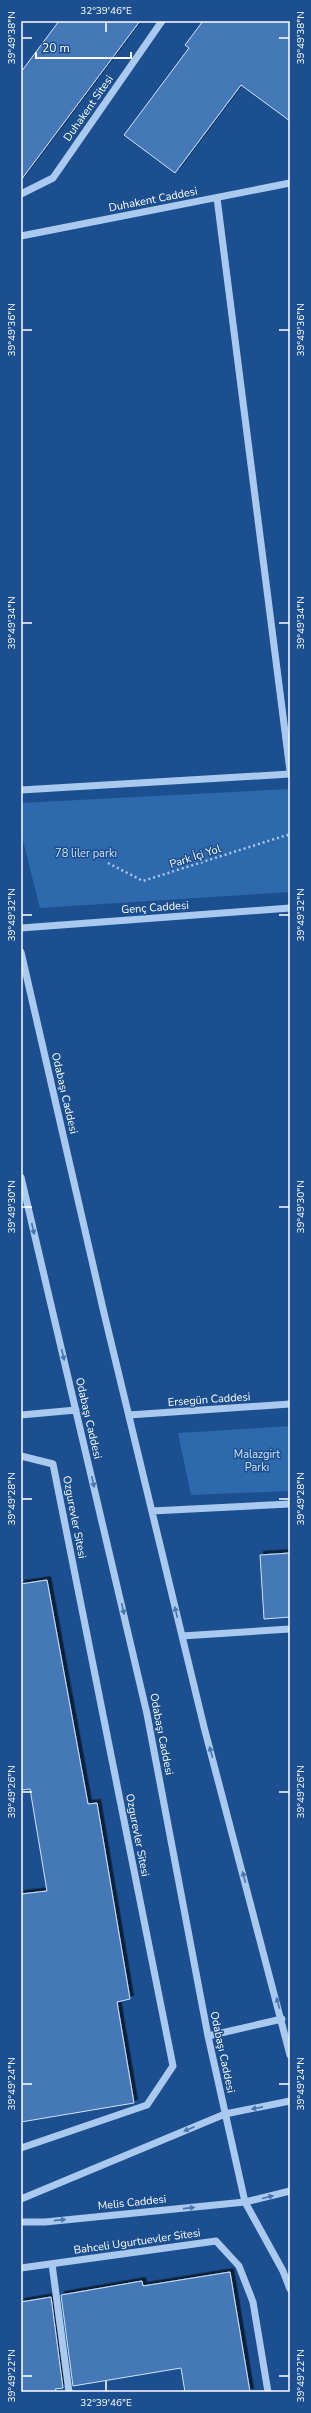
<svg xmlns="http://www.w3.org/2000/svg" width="311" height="2413" viewBox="0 0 311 2413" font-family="'Nunito Sans',sans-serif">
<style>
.green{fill:#2e69ad}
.building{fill:#4478b7;stroke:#cfe3fa;filter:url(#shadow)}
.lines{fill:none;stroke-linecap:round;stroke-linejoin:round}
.path{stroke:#a9c9ee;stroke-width:2.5;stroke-dasharray:2 3;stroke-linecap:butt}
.minor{stroke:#a9c9ee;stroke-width:7}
.oneway{fill:#4674ac}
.ticks{fill:none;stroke:#fff;stroke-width:1.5}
.labels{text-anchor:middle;stroke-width:3;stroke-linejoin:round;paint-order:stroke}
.street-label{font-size:11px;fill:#fff;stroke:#1b4f8f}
.park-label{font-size:11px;fill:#cfe3fa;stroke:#1b4f8f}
.neatline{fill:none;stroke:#fff;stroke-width:1.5}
.ticks-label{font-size:10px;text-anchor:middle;fill:#fff}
</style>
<defs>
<filter id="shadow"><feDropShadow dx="3.5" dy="-3.5" stdDeviation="0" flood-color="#0009"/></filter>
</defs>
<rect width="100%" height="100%" fill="#1b4f8f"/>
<path class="green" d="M290,789V892L40,908L21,833V803Z
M290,1426V1491L191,1495L178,1433Z"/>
<path class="building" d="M59,21H140L21,180V72Z
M203,21H290V121L241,85L175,173L124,135L189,48L185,45Z
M290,1553V1617L264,1619L260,1555Z
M47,1580L88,1804L97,1803L130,1999L117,2002L134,2103L21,2122V1894L47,1891L30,1789L21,1790V1584Z
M230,2272L250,2392H185L181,2368L73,2386L61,2295L142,2281L143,2286Z
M51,2297L63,2388L55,2389L56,2392H21V2302Z"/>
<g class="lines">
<path class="path" d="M108,863L143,881L287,835L290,836"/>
<path class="minor" d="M21,194L53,178L162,21
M217,198L290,771
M21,236L290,183
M21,790L290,774
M21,928L290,908
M21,952L104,1313L204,1727L290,2055
M21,1177L147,1714L208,2036L245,2202L283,2271L290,2289
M21,1415L76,1410
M129,1415L290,1404
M21,1456L53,1464L173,2066L147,2105L21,2148
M152,1511L290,1504
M182,1636L290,1629
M208,2036L282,2019
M21,2199L225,2114L290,2101
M21,2222H45L245,2202L290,2191
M52,2264L69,2392
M21,2268L216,2241L239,2266L253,2302L268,2392"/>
</g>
<defs><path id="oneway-solid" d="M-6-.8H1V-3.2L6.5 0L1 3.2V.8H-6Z"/></defs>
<g class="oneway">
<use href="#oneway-solid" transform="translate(33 1229) rotate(77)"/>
<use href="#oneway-solid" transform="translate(63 1355) rotate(77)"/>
<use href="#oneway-solid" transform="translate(93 1482) rotate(77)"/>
<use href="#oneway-solid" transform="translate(123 1609) rotate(77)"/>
<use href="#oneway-solid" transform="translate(176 1612) rotate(-104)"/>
<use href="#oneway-solid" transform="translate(211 1752) rotate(-105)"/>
<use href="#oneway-solid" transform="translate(244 1877) rotate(-105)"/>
<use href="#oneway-solid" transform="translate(278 2003) rotate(-105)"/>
<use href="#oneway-solid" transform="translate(257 2108) rotate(169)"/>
<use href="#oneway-solid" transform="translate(189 2129) rotate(157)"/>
<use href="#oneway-solid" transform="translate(268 2197) rotate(-14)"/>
<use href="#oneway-solid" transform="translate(189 2208) rotate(-6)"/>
<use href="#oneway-solid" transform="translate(60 2220) rotate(-6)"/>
</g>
<path class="ticks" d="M106,22V32M22,38H32M279,38H289M22,330H32M279,330H289M22,623H32M279,623H289M22,915H32M279,915H289M22,1207H32M279,1207H289M22,1499H32M279,1499H289M22,1792H32M279,1792H289M22,2084H32M279,2084H289M22,2376H32M279,2376H289M106,2381V2391"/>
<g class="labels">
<g class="street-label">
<text transform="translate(88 108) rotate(-55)" y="4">Duhakent Sitesi</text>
<text transform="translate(153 199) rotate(-11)" y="4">Duhakent Caddesi</text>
<text transform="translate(195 856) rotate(-18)" y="4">Park İçi Yol</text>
<text transform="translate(155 907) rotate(-4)" y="4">Genç Caddesi</text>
<text transform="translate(65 1093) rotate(77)" y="4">Odabaşı Caddesi</text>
<text transform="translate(209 1399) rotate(-4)" y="4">Ersegün Caddesi</text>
<text transform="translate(89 1418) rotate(77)" y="4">Odabaşı Caddesi</text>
<text transform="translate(75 1517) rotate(79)" y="4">Ozgurevler Sitesi</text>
<text transform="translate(162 1734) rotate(79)" y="4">Odabaşı Caddesi</text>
<text transform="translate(138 1835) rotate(79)" y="4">Ozgurevler Sitesi</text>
<text transform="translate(223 2052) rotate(78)" y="4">Odabaşı Caddesi</text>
<text transform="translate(132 2202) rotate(-6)" y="4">Melis Caddesi</text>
<text transform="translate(137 2241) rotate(-8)" y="4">Bahceli Ugurtuevler Sitesi</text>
</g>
<g class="park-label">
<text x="86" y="857">78 liler parkı</text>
<text x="257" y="1458">Malazgirt<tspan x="257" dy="13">Parkı</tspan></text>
</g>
</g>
<rect width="311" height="2413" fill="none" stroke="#1b4f8f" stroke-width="44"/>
<path d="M36 52v6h95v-6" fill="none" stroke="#ffffff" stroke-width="2"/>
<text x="42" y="52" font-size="12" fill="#ffffff" stroke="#1b4f8f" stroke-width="3" paint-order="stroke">20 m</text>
<rect x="22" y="22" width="267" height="2369" class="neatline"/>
<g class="ticks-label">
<text x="106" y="14">32°39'46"E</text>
<text transform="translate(11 38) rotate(-90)" y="4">39°49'38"N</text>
<text transform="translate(300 38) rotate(-90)" y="4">39°49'38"N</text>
<text transform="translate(11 330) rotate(-90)" y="4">39°49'36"N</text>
<text transform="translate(300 330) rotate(-90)" y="4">39°49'36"N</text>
<text transform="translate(11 623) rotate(-90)" y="4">39°49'34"N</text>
<text transform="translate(300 623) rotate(-90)" y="4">39°49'34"N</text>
<text transform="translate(11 915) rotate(-90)" y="4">39°49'32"N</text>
<text transform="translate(300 915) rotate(-90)" y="4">39°49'32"N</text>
<text transform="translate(11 1207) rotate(-90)" y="4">39°49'30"N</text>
<text transform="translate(300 1207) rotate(-90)" y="4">39°49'30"N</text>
<text transform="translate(11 1499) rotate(-90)" y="4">39°49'28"N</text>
<text transform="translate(300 1499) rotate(-90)" y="4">39°49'28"N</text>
<text transform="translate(11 1792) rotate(-90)" y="4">39°49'26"N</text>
<text transform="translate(300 1792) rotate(-90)" y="4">39°49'26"N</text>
<text transform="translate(11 2084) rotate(-90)" y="4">39°49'24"N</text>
<text transform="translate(300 2084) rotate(-90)" y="4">39°49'24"N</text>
<text transform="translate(11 2376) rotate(-90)" y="4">39°49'22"N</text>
<text transform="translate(300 2376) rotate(-90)" y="4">39°49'22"N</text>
<text x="106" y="2406">32°39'46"E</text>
</g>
</svg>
